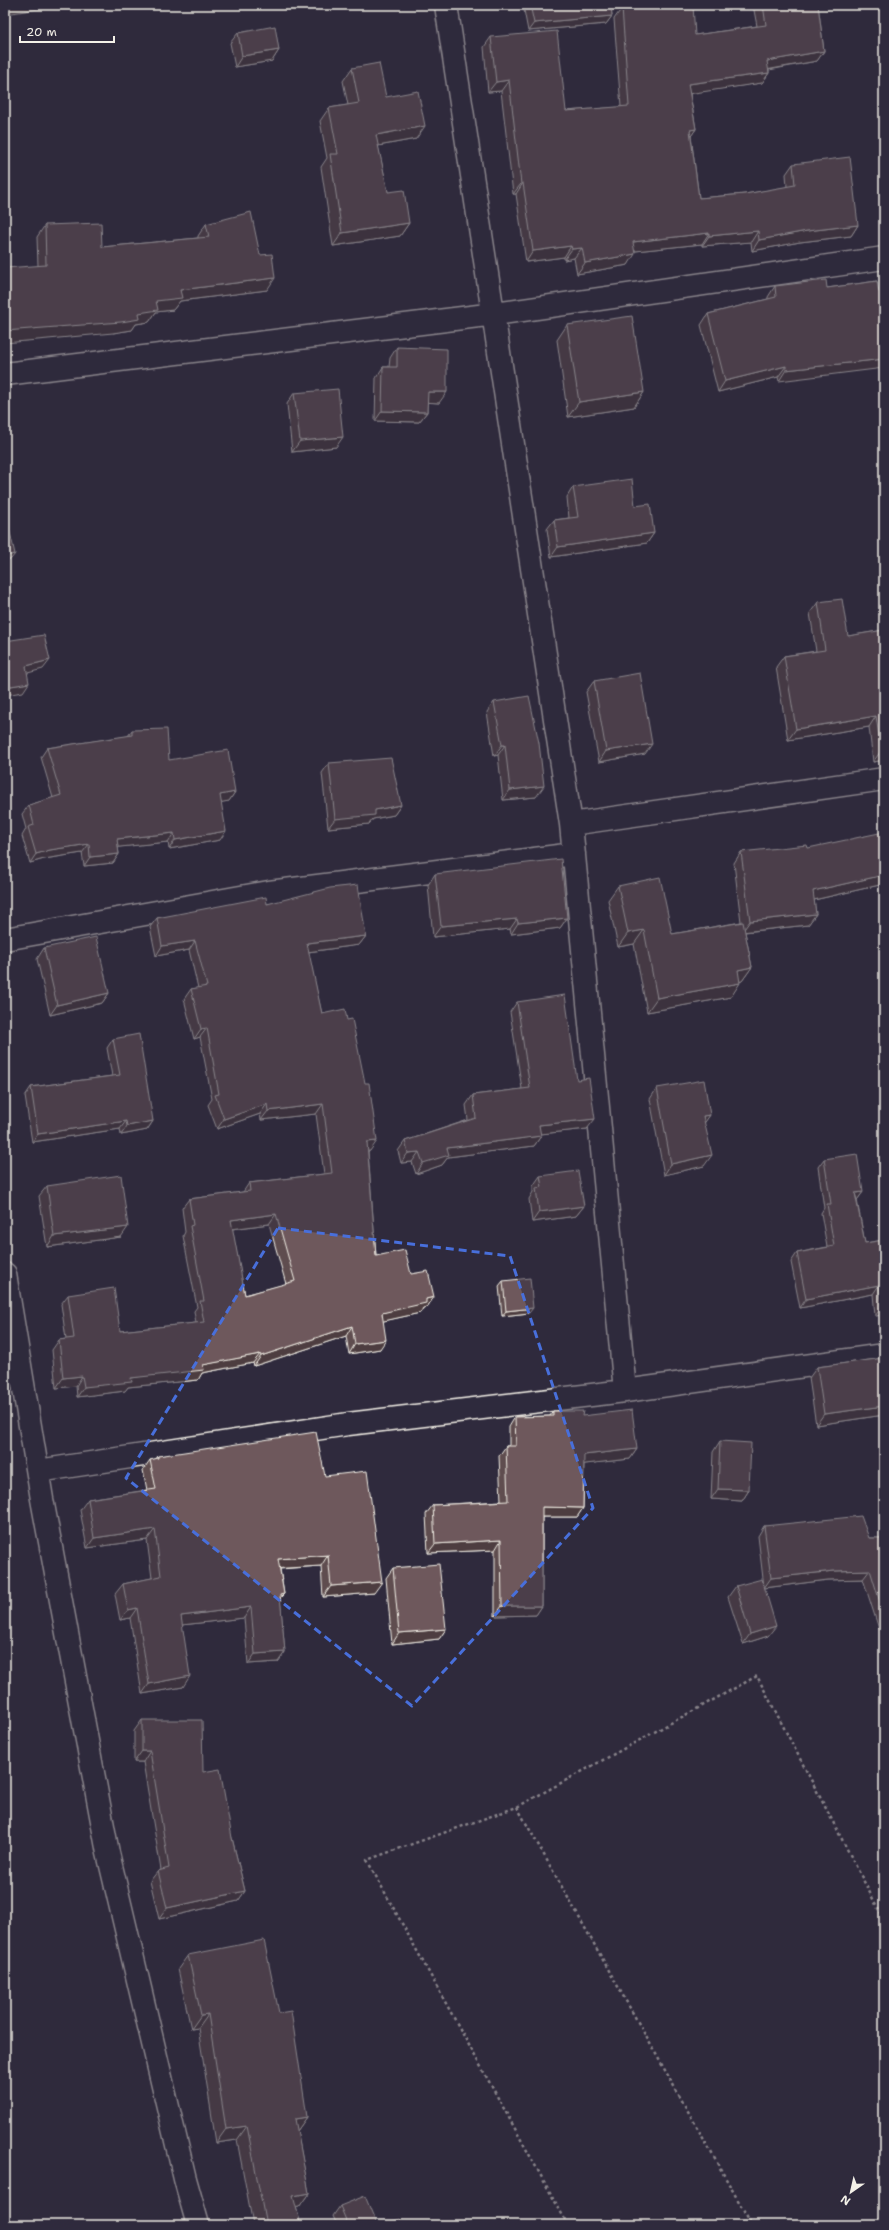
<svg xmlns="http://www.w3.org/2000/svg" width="889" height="2230" viewBox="0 0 889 2230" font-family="'Shantell Sans',sans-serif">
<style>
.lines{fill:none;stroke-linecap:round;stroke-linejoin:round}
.minor-casing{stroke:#f4f1e8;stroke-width:25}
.path{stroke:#f4f1e8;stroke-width:2.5;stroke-dasharray:3 3;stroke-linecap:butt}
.minor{stroke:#2f2a3d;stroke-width:22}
.wall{fill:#5f4d4f;stroke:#f4f1e8;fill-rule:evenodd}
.shaded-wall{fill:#4d3e40;stroke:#f4f1e8}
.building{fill:#6e595c;stroke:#f4f1e8;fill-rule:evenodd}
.marked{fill:none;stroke:#486fdb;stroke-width:3;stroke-dasharray:8 5;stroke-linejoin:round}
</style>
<rect width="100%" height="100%" fill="#2f2a3d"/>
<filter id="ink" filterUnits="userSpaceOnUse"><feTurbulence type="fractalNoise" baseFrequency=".025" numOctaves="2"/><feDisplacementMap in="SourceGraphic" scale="8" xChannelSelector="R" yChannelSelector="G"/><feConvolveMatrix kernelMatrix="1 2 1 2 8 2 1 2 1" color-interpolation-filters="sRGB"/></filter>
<g filter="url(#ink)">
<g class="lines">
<defs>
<path id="minor" d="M446,5L571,824L625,1391
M5,374L495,314L884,258
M571,824L884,779
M5,939L269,892L574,854
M5,1274L42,1499L108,1853L185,2179L198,2225
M38,1471L348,1424L625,1391L884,1355"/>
</defs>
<use href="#minor" class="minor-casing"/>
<path class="path" d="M517,1807L752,2225
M568,2225L367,1860L517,1807L757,1676L884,1920"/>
<use href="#minor" class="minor"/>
</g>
<path class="wall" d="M523,5H611L612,16L606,24L528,31Z
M753,5H818L824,51L817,61L769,70V73L762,83L690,93L696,129L691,136L699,198L745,194L787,187L786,174L793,164L858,225L851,236L800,242L752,251L751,242L702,246V244L635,251L628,265L577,274L574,258L564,260V257L526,262L516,194H513L501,91L488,92L484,47L491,37L566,111L621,107L614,19L622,8L695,35L757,26Z
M238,33L279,50L272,61L235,67L230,43Z
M352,68L386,97L416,139L378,146L388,192L409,223L400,236L333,246L321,167L327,158L320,121L329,108L348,105L343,81Z
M206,224L267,290L180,301L173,310L156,312L149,322L136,324L132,330L113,333L38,266L37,237L45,225L102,247L198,238V236Z
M877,281L779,381L778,377L718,392L701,325L708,314L768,299V297L775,286L827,288Z
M567,325L644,392L634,407L568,417L557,340Z
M397,347L439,403L427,402V412L419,422L375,421L376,378L383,367H389L390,358Z
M294,393L336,447L292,452L287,404Z
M573,487L635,506L654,533L647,543L551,557L547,529L554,520L569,518L567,497Z
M818,602L848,636L884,630V760L873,762L869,727L788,740L776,667L784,656L816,651L810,613Z
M594,681L645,754L599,762L586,692Z
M494,702L536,797L503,800L498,755L494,756L487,712Z
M132,730L169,760L235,792L229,801L221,802L220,840L169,849L168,842L118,847L119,854L113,863L84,866L82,853L44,859L30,863L22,836L26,829L22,814L29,805L53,798L41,757L47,748L128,736Z
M329,763L401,805L394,815L373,819L369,824L328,828L322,773Z
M808,848L884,884L814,900L816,914L808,925L745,932L752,967L742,981H740L731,997L647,1012L634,944L618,947L608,900L618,886L672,934L741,922L734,863L741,852Z
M435,874L567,918L560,928L511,934L510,929L433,937L428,885Z
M267,904L366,936L359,945L308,952L322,1014L370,1151H368L376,1256L411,1274L434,1297L427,1307L423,1308L420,1313L383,1321L380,1349L349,1354L346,1336L254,1366L253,1363L202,1373L198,1380L128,1387L125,1391L77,1397L76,1386L56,1388L52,1350L59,1340L66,1339L61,1304L68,1295L120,1331L196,1323L194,1311L197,1307L183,1236L185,1232L182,1208L189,1199L243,1192L249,1183L324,1174L316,1114L261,1120L260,1114L217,1129L208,1105L212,1099L200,1037L194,1039L184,999L191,989L198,988L189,950L156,956L150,927L157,918ZM269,1224L286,1284L245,1295L232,1229Z
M44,948L109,993L102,1003L50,1015L37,959Z
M517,1002L577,1080L587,1129L540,1134L541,1136L534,1146L448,1157L442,1165L416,1174L412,1162L401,1163L398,1151L405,1141L468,1120L466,1105L473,1095L522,1089L510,1012Z
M113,1039L153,1121L147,1130L121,1135L120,1129L32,1142L25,1096L31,1087L112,1076L107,1048Z
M657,1088L710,1115L704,1123V1166L664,1175L650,1099Z
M824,1159L863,1192L857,1200L865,1243L884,1240V1315L875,1316L873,1294L800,1308L791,1262L797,1253L827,1247L821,1213L824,1208L818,1167Z
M540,1176L584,1206L576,1216L532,1222L529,1199L533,1192V1186Z
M47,1186L121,1237L47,1247L39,1196Z
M503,1281L529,1313L502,1316L499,1286Z
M884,1358V1415L816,1425L809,1378L817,1367Z
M553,1411L582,1416L637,1449L630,1459L584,1464L583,1508L577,1517H542V1606L536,1615L495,1616V1550L428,1553L426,1514L433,1505L501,1501L499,1456L506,1446H509V1427L515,1417L550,1416Z
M720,1441L749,1490L742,1501L711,1499L713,1452Z
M158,1456L325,1476L374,1593L323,1597L321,1566L280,1569L284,1594L280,1598L285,1652L278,1662L248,1664L244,1618L182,1625L183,1687L142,1694L130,1618L120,1620L115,1594L123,1584L152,1578L147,1540L87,1548L80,1510L88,1499L147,1490L143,1470L150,1460L156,1459Z
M764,1526L869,1538H884V1628L879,1629L863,1579L828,1580L764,1588L768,1636L743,1644L728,1597L736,1586L764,1587L758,1536Z
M393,1568L446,1629L439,1639L392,1644L386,1578Z
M142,1720L203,1772L232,1838L245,1891L238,1901L159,1919L150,1881L158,1871L161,1870L143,1762H134V1731Z
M188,1955L279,2013L307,2117L297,2131L309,2193L299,2207H296L301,2225H253L237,2140L216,2143L198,2028L191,2029L178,1969Z
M340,2206L377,2225H337L333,2216Z"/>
<path class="shaded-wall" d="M6,5H66L5,14V6Z
M612,16L606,24L528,31L534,23Z
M279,50L272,61L235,67L242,56Z
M824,51L817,61L760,71L767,61Z
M769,73L762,83L681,95L688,84Z
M509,80L501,91L488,92L496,82Z
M425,126L416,139L367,148L376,135Z
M696,129L689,139L690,130Z
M523,183L516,194H513L521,184Z
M409,223L400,236L333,246L342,233Z
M858,225L851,236L800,242L752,251L759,240L807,231Z
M758,231L751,242L702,246L709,236Z
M709,233L702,244L626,252L633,242Z
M571,246L564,257L526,262L533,251Z
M582,248L574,258L564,260L572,249Z
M635,254L628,265L577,274L585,263Z
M275,278L267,290L180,301L173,310L156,312L149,322L136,324L132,330L113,333L5,343V331L139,313L156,301L180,290Z
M884,359V368L779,381L786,370Z
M786,366L778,377L718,392L725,381Z
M428,392H447L439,403L420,402Z
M644,392L634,407L568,417L579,402Z
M382,411L427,412L419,422L375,421Z
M343,437L336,447L292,452L300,441Z
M654,533L647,543L551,557L558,547Z
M15,554L11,559L5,561V556Z
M50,660L43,669L20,675L26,666Z
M29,683L23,692L5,695V687Z
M876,716L869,727L788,740L796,729Z
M652,744L645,754L599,762L606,751Z
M502,745H505L498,755L494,756Z
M884,750V760L873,762L881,751Z
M544,786L536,797L503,800L510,790Z
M235,792L229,801L213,804L220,795Z
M401,805L394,815L373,819L369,824L328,828L335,819L375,810Z
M226,831L220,840L169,849L175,840Z
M174,833L168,842L111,848L117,839Z
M89,844L82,853L44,859L30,863L36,854L50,850Z
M119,854L113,863L84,866L90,857Z
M884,875V884L805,902L813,891Z
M816,914L808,925L742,932L750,921Z
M567,918L560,928L511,934L518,923Z
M517,919L510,929L433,937L441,926Z
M644,930L634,944L618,947L628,933Z
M366,936L359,945L300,953L307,943Z
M195,941L189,950L156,956L162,946Z
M752,967L742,981L728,984L738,970Z
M740,983L731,997L647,1012L657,998Z
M109,993L102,1003L50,1015L57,1005Z
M207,1028L200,1037L194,1039L201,1029Z
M267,1104L260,1114L217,1129L224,1119Z
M323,1104L316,1114L261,1120L268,1111Z
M710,1115L703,1125V1116Z
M595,1119L587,1129L532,1135L539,1125Z
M126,1121L120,1129L32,1142L38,1134Z
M153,1121L147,1130L121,1135L127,1126Z
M541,1136L534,1146L448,1157L442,1165L416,1174L423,1163L447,1148Z
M377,1141L370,1151L360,1152L367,1142Z
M419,1152L412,1162L401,1163L408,1153Z
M712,1155L704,1166L664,1175L671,1164Z
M863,1192L857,1200L855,1193Z
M584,1206L576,1216L532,1222L539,1212Z
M276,1214L269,1224L224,1230L231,1220Z
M128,1227L121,1237L47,1247L54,1236Z
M879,1285L873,1294L800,1308L806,1299Z
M434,1297L427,1307L423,1308L420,1313L375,1323L382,1313L426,1299Z
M882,1307H884V1315L875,1316Z
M533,1308L529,1313L502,1316L506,1311Z
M352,1326L346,1336L254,1366L261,1356Z
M386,1340L380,1349L349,1354L355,1344Z
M260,1354L253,1363L202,1373L198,1380L128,1387L125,1391L77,1397L84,1387Z
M82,1376L76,1386L56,1388L63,1378Z
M884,1406V1415L816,1425L824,1414Z
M637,1449L630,1459L577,1465L584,1455Z
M718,1489L749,1490L742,1501L711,1499Z
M542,1507L583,1508L577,1517H535Z
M155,1529L147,1540L87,1548L94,1538Z
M501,1540L495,1550L428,1553L435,1544Z
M328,1555L321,1566L271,1569L278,1559Z
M870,1570L863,1579L828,1580L764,1588L771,1578L834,1571Z
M382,1582L374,1593L323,1597L331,1586Z
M502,1606H542L536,1615L495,1616Z
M251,1607L244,1618L173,1626L181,1616Z
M137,1608L130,1618L120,1620L128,1610Z
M884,1621V1628L879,1629Z
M776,1626L768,1636L743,1644L750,1634Z
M446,1629L439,1639L392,1644L399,1633Z
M285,1652L278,1662L248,1664L255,1654Z
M190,1676L183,1687L142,1694L149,1684Z
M142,1751H150L143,1762H134Z
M245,1891L238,1901L159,1919L167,1908Z
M208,2014L198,2028L191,2029L201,2015Z
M307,2117L297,2131L285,2133L295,2119Z
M247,2126L237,2140L216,2143L226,2129Z
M309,2193L299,2207L284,2210L293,2196Z"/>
<path class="building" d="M530,5H611L612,16L534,23Z
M763,5H818L824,51L767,61L769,73L688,84L696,129L690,130L699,198L745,194L795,185L793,164L850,157L858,225L807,231L759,240L758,231L709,236V233L633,242L635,254L585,263L582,248L572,249L571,246L533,251L523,183L521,184L509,80L496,82L491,37L557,31L566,111L629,106L622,8L693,6L695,35L766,25Z
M275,26L279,50L242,56L238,33Z
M379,63L386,97L418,91L425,126L376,135L388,192L404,190L409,223L342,233L330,154H338L329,108L359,103L352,68Z
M251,212L260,255L272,254L275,278L180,290L182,298L156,301L158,310L139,313L140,319L121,322L5,331V268L46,265L45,225L101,223L102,247L209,237L206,224Z
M826,280L827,288L877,281L879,292L884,291V359L786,370V366L725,381L708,314L776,297L775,286Z
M632,316L644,392L579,402L567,325Z
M397,347L447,349V392H428L427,412L382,411L383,367H397Z
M338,389L343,437L300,441L294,393Z
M632,479L635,506L650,504L654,533L558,547L554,520L578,517L573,487Z
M5,524H8L15,554L5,556Z
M842,599L848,636L884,630V750L881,751L876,716L796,729L784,656L825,650L818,602Z
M44,635L50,660L26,666L29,683L5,687V641Z
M640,673L652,744L606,751L594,681Z
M529,696L539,743L544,786L510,790L505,745H502L494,702Z
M167,729L169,760L228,750L235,792L220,795L226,831L175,840L174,833L117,839L119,854L90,857L89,844L50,850L36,854L28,827L34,825L29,805L61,795L47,748L132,735V730Z
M391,758L401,805L375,810V815L335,819L329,763Z
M884,832V875L813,891L816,914L750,921L741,852L807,845L808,848Z
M561,859L567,918L518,923L517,919L441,926L435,874Z
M660,877L672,934L743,922L752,967L738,970L740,983L657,998L644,930L628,933L618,886Z
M358,885L366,936L307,943L322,1014L345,1009L347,1020L352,1019L365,1083H369L377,1141L367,1142L376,1256L405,1250L411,1274L428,1271L434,1297L426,1299V1303L382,1313L386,1340L355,1344L352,1326L261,1356L260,1354L203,1365L204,1370L131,1378L132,1382L84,1387L82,1376L63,1378L59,1340L74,1338L68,1295L114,1288L120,1331L204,1322L200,1301H204L190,1226L193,1225L189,1199L250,1191L249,1183L332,1173L323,1104L268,1111L267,1104L224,1119L215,1095L219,1094L207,1028L201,1029L191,989L207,986L195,941L162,946L157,918L266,897L267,904L330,888ZM276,1214L295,1281L245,1295L231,1220Z
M96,937L109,993L57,1005L44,948Z
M565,995L577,1080L589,1078L595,1119L539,1125L541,1136L447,1148L449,1155L423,1163L419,1152L408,1153L405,1141L476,1118L473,1095L530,1088L517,1002Z
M139,1034L153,1121L127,1126L126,1121L38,1134L31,1087L120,1075L113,1039Z
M704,1080L710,1115L703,1116L712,1155L671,1164L657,1088Z
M857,1154L863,1192L855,1193L865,1243L884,1240V1307H882L879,1285L806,1299L797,1253L834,1246L827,1204H831L824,1159Z
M578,1171L584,1206L539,1212L536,1188L542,1187L540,1176Z
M121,1175L128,1227L54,1236L47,1186Z
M530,1278L533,1308L506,1311L503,1281Z
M884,1358V1406L824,1414L817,1367Z
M632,1410L637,1449L584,1455L583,1508L542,1507V1606H502L501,1540L435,1544L433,1505L508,1501L506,1446H516L515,1417L553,1416V1411H583L582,1416Z
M316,1432L325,1476L367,1471L382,1582L331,1586L328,1555L278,1559L284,1594L280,1595L285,1652L255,1654L251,1607L181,1616L190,1676L149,1684L137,1608L128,1610L123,1584L161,1576L155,1529L94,1538L88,1499L156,1489L150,1460L158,1458V1456Z
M720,1441L751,1443L749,1490L718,1489Z
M861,1516L869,1538H884V1615L870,1570L834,1571L771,1578L764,1526Z
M439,1564L446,1629L399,1633L393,1568Z
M762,1579L776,1626L750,1634L736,1586Z
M142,1720H202L203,1772L220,1769L232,1838L245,1891L167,1908L158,1871L169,1868L150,1751H142Z
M264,1940L279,2013L291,2011L307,2117L295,2119L309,2193L293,2196L301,2225H266L247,2126L226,2129L208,2014L201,2015L188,1955Z
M365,2196L377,2225H348L340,2206Z
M400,2219L402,2225H381Z"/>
</g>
<path d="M0 0H889V2230H0ZM278,1228L510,1256L593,1508L412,1706L126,1478Z" fill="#2f2a3d" fill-opacity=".55" fill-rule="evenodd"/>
<path class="marked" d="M278,1228L510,1256L593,1508L412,1706L126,1478Z"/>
<rect width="889" height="2230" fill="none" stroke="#2f2a3d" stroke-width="20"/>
<rect x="10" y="10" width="869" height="2210" fill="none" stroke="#f4f1e8" stroke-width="1.5" filter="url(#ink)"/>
<g transform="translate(851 2192) rotate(214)" stroke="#2f2a3d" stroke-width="3" paint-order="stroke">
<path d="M0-3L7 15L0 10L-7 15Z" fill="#f4f1e8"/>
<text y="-6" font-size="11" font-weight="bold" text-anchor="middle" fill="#f4f1e8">N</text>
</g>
<path d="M20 36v6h94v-6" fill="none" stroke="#f4f1e8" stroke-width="2"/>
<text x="26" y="36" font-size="12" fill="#f4f1e8" stroke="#2f2a3d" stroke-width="3" paint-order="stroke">20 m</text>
</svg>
